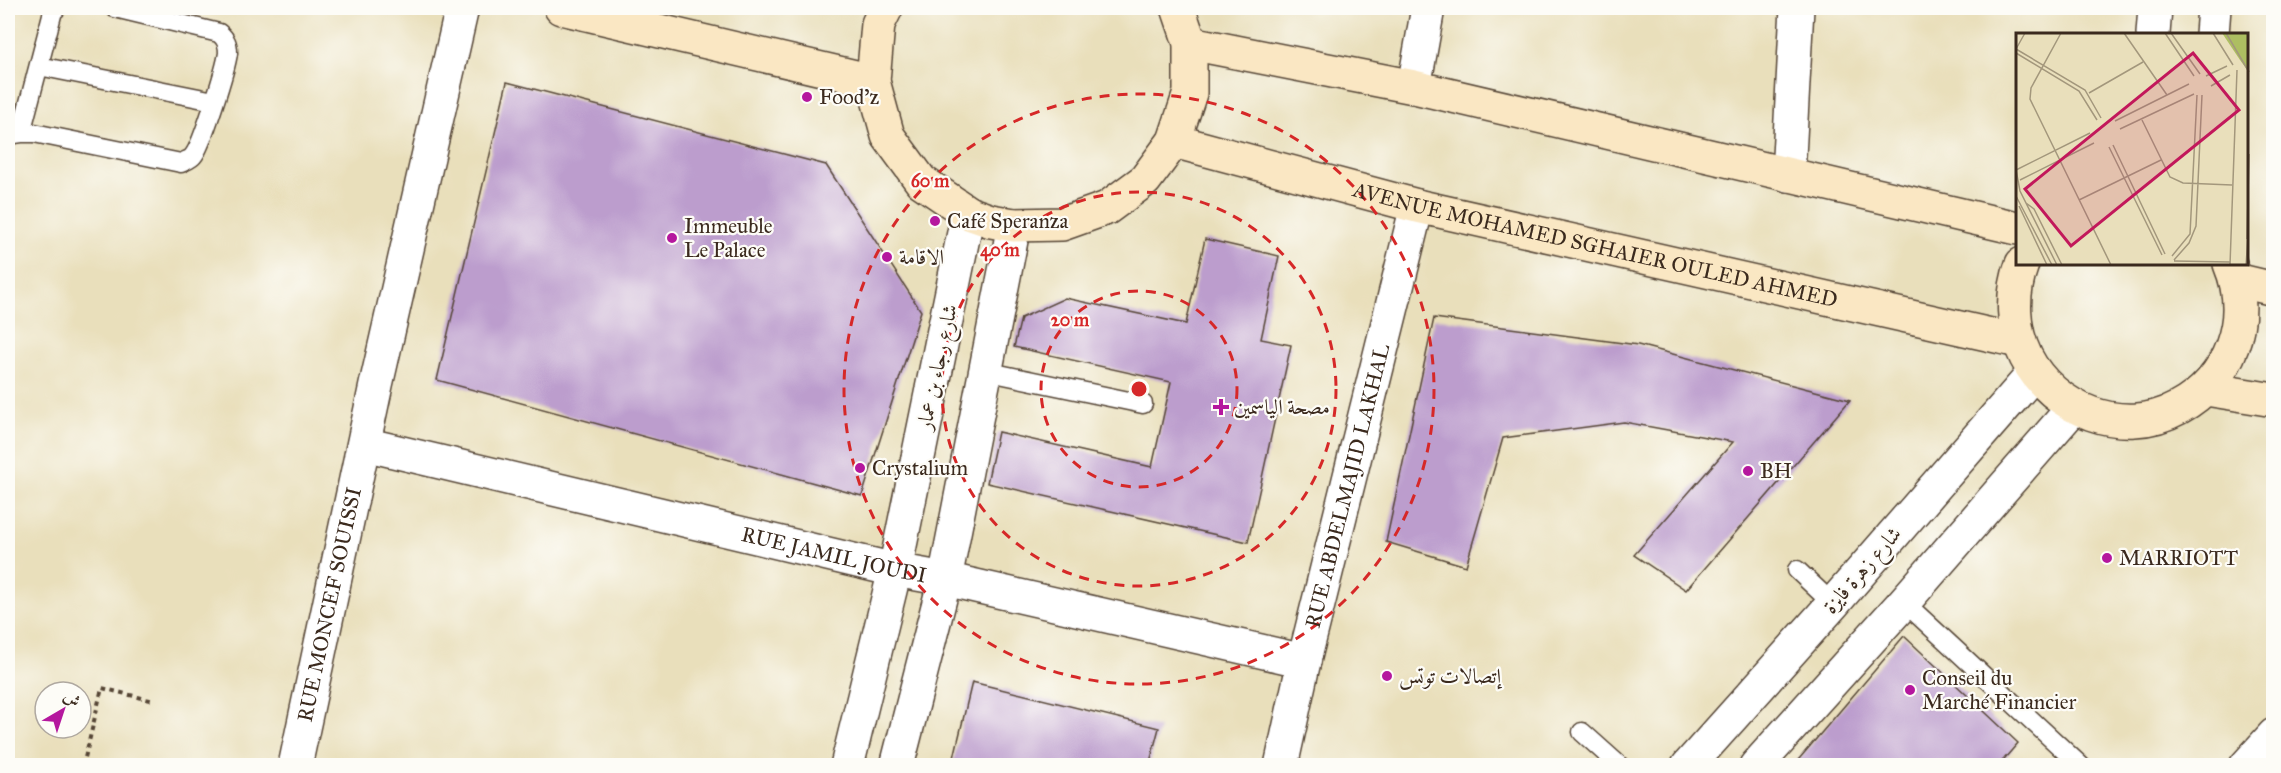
<svg xmlns="http://www.w3.org/2000/svg" width="2281" height="773" viewBox="0 0 2281 773" font-family="'IM FELL Great Primer',Amiri,serif">
<style>
.building{fill:#bc9dcd}
.lines{fill:none;stroke-linecap:round;stroke-linejoin:round}
.lane-casing{stroke:#554536;stroke-width:21}
.street-casing{stroke:#554536;stroke-width:36}
.secondary-casing{stroke:#554536;stroke-width:36}
.path{stroke:#554536;stroke-width:4;stroke-dasharray:4.5 4.5;stroke-linecap:butt}
.lane{stroke:#fff;stroke-width:18}
.street{stroke:#fff;stroke-width:33}
.secondary{stroke:#fae7c3;stroke-width:33}
.ring{fill:none;stroke:#d62828;stroke-width:3;stroke-dasharray:10 8}
.poi-dot{fill:#b5179e;stroke:#fdfcf7;stroke-width:2}
.labels{text-anchor:middle;stroke-width:4.5;stroke-linejoin:round;paint-order:stroke}
.poi-label{font-size:21px;fill:#3b2a1e;stroke:#fdfcf7;text-anchor:start}
.street-label{font-size:21px;fill:#3b2a1e;stroke:#fdfcf7}
.inset-road{fill:none;stroke:#a3977c;stroke-width:1.5}
.view{fill:#c2185b;fill-opacity:0.15;stroke:#c2185b;stroke-width:3}
.inset-edge{fill:none;stroke:#3b2a1e;stroke-width:3}
.centre{fill:#d62828;stroke:#fdfcf7;stroke-width:3}
.ring-label{font-size:18px;text-anchor:middle;font-weight:bold;fill:#d62828;stroke:#fdfcf7;stroke-width:4.5;stroke-linejoin:round;paint-order:stroke}
</style>
<rect width="100%" height="100%" fill="#fdfcf7"/>
<filter id="ink" filterUnits="userSpaceOnUse"><feTurbulence type="fractalNoise" baseFrequency=".0167" numOctaves="2"/><feDisplacementMap in="SourceGraphic" scale="12" xChannelSelector="R" yChannelSelector="G"/><feConvolveMatrix kernelMatrix="1 2 1 2 8 2 1 2 1" color-interpolation-filters="sRGB"/></filter>
<filter id="wash" filterUnits="userSpaceOnUse"><feTurbulence type="fractalNoise" baseFrequency=".008" numOctaves="4" result="noise"/><feDisplacementMap in="SourceGraphic" scale="24" xChannelSelector="R" yChannelSelector="G"/><feGaussianBlur stdDeviation="1.35" result="paint"/><feColorMatrix in="noise" values="0 0 0 0 0 0 0 0 0 0 0 0 0 0 0 0 0 1.4 0 .05"/><feComposite in="paint" operator="in"/></filter>
<g filter="url(#wash)">
<rect width="100%" height="100%" fill="#e9dfbb"/>
<g id="blocks">
<path class="building" d="M507,82L826,165L921,311L862,496L437,380Z
M1205,239L1279,256L1261,339L1291,345L1248,542L987,483L998,432L1152,467L1171,382L1014,347L1021,318L1065,298L1186,324Z
M1434,318L1638,345L1850,400L1686,590L1634,555L1733,442L1624,422L1503,438L1466,566L1386,542Z
M1904,636L2018,743L1998,766H1793Z
M972,682L1159,728L1149,766H952Z"/>
</g>
</g>
<g filter="url(#ink)">
<use href="#blocks" fill-opacity="0" stroke="#554536" stroke-width="1.5"/>
<g class="lines">
<defs>
<path id="lane" d="M39,66L214,101
M21,133L53,11L57,8
M8,135L21,133H34L181,163C185,161 191,159 193,156C202,146 226,68 228,53C228,44 226,39 219,33L115,8
M985,371L1143,404
M1797,570L1833,604
M1904,602L2081,766
M1582,732L1620,766"/>
<g id="street">
<path d="M2153,34L2155,8"/>
<path d="M2212,34L2214,8"/>
<path d="M1414,87L1428,8"/>
<path d="M1788,175L1797,8"/>
<path id="s1" d="M364,444L895,570L945,579L1304,661"/>
<path id="s2" d="M295,766L376,385L462,8"/>
<path d="M847,766L895,570L968,213"/>
<path d="M897,766L945,579L1014,225"/>
<path id="s3" d="M1281,766L1304,661L1417,206"/>
<path d="M1688,766L1833,604L2034,373"/>
<path d="M1756,766L1904,602L2074,407"/>
<path d="M2246,766L2274,735"/>
</g>
<g id="secondary">
<path d="M561,8L873,81"/>
<path d="M886,8L878,24L873,81L888,136L921,181L968,213L991,221L1014,225L1062,224L1107,208L1145,180L1174,141L1190,93V43L1178,8"/>
<path d="M1190,43L1414,87L2017,228"/>
<path id="s4" d="M1174,141L1417,206L2018,341"/>
<path d="M2022,264C2011,294 2012,329 2026,357C2053,410 2123,438 2178,408C2230,380 2253,319 2230,264"/>
<path d="M2236,280L2274,289"/>
<path d="M2206,389L2274,400"/>
</g>
</defs>
<use href="#lane" class="lane-casing"/>
<use href="#street" class="street-casing"/>
<use href="#secondary" class="secondary-casing"/>
<path class="path" d="M83,766L102,688L154,701"/>
<use href="#lane" class="lane"/>
<use href="#street" class="street"/>
<use href="#secondary" class="secondary"/>
</g>
</g>
<g class="ring">
<circle cx="1139" cy="389" r="98"/>
<circle cx="1139" cy="389" r="197"/>
<circle cx="1139" cy="389" r="295"/>
</g>
<g class="poi-dot">
<circle cx="807" cy="97" r="6"/>
<circle cx="935" cy="221" r="6"/>
<circle cx="672" cy="238" r="6"/>
<circle cx="887" cy="257" r="6"/>
<path d="M1218 398h6v6h6v6h-6v6h-6v-6h-6v-6h6z"/>
<circle cx="860" cy="468" r="6"/>
<circle cx="1748" cy="471" r="6"/>
<circle cx="2107" cy="558" r="6"/>
<circle cx="1387" cy="676" r="6"/>
<circle cx="1910" cy="690" r="6"/>
</g>
<g class="labels">
<g class="poi-label">
<text x="819" y="104">Food'z</text>
<text x="947" y="228">Café Speranza</text>
<text x="684" y="233">Immeuble<tspan x="684" dy="24">Le Palace</tspan></text>
<text x="899" y="264">الاقامة</text>
<text x="1234" y="414">مصحة الياسمين</text>
<text x="872" y="475">Crystalium</text>
<text x="1760" y="478">BH</text>
<text x="2119" y="565">MARRIOTT</text>
<text x="1399" y="683">إتصالات توتس</text>
<text x="1922" y="685">Conseil du<tspan x="1922" dy="24">Marché Financier</tspan></text>
</g>
<g class="street-label">
<text dy="7" stroke="none"><textPath href="#s4" startOffset="434">AVENUE MOHAMED SGHAIER OULED AHMED</textPath></text>
<text transform="translate(937 367) rotate(-78)" y="7">شارع رجاء بن عمار</text>
<text dy="7" stroke="none"><textPath href="#s3" startOffset="288">RUE ABDELMAJID LAKHAL</textPath></text>
<text dy="7" stroke="none"><textPath href="#s1" startOffset="483">RUE JAMIL JOUDI</textPath></text>
<text transform="translate(1862 570) rotate(-49)" y="7">شارع زهرة فايزة</text>
<text dy="7" stroke="none"><textPath href="#s2" startOffset="165">RUE MONCEF SOUISSI</textPath></text>
</g>
</g>
<g transform="translate(2016 33)">
<rect width="232" height="232" fill="#e9dfbb"/>
<path d="M206,0H232V38L224,27Z" fill="#adbe61"/>
<path class="inset-road" d="M45,0L15,55L14,66L95,232M108,0L151,62M149,0L178,43M155,0L184,41M197,0L217,32M210,0L233,39M0,16L69,57L85,85M0,16L9,0M0,20L63,58L81,87M190,43L211,33M195,53L214,42M73,60L127,29M126,87L154,144L167,150L216,152M99,88L173,51M104,96L178,61M97,112L149,221M93,114L146,222M0,137L4,158L41,232M0,137L74,100M4,147L78,110M0,163L36,232M63,167L145,127M10,170L18,176L46,232M3,173L31,232M231,206L233,121M156,223L174,201L181,62M158,227L173,210L180,193L186,62M158,228L214,229M214,232L221,37M230,232L232,204"/>
<path class="view" d="M177,20L223,77L55,213L9,156Z"/>
<rect width="232" height="232" class="inset-edge"/>
</g>
<circle cx="1139" cy="389" r="9" class="centre"/>
<g class="ring-label">
<text x="930" y="187">60 m</text>
<text x="1000" y="256">40 m</text>
<text x="1070" y="326">20 m</text>
</g>
<rect width="2281" height="773" fill="none" stroke="#fdfcf7" stroke-width="30"/>
<g transform="translate(63 710) rotate(39)"><circle r="28" fill="#fdfcf7" stroke="#afa8a0" stroke-width="1.5"/>
<path d="M0-4.5L10 22L0 15L-10 22Z" fill="#b5179e"/>
<text y="-9" font-size="16" font-weight="bold" text-anchor="middle" fill="#3b2a1e">ش</text>
</g>
</svg>
